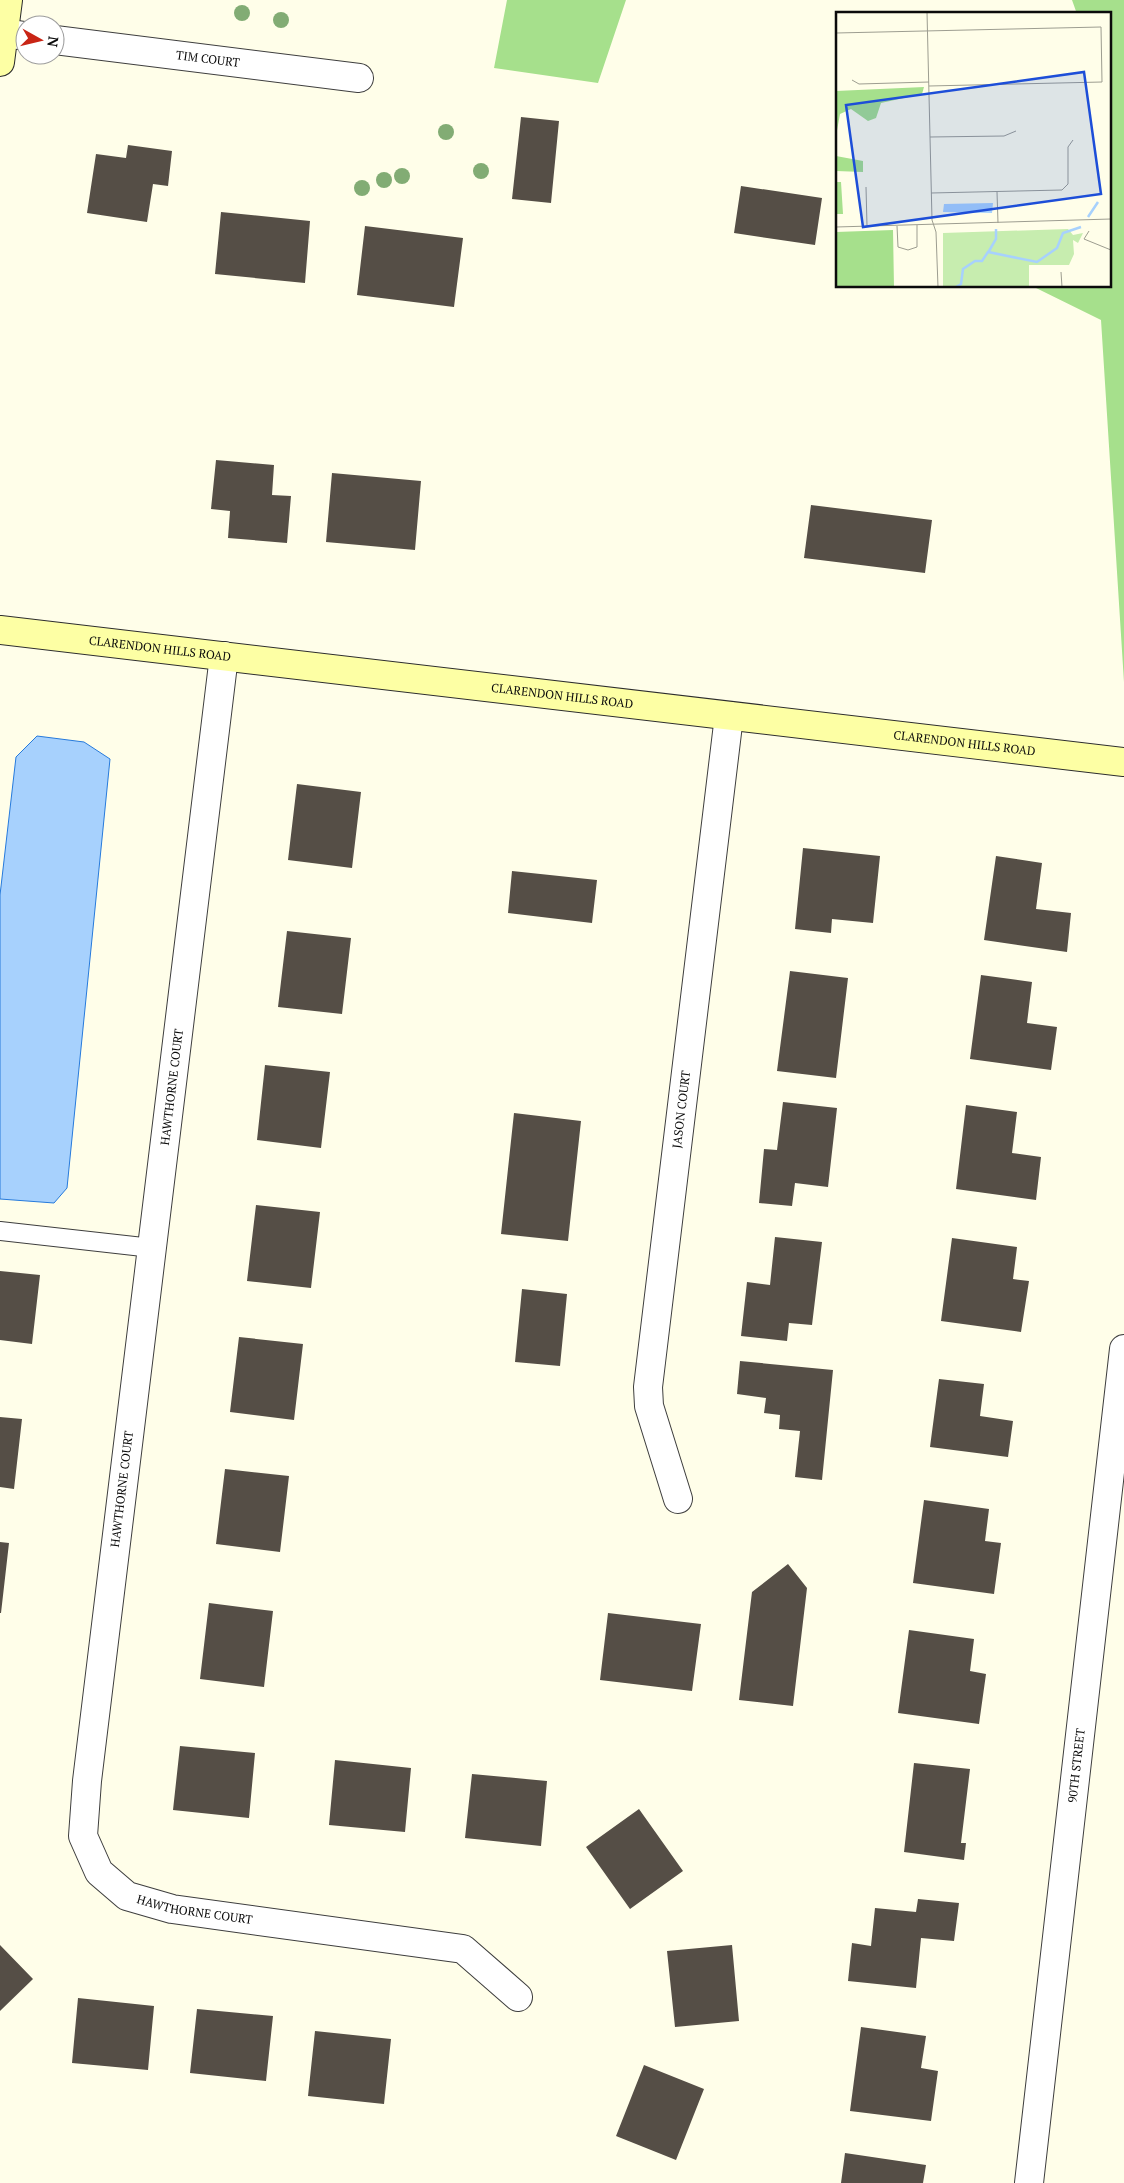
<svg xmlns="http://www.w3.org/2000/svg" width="1124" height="2183" viewBox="0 0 1124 2183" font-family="'PT Serif',serif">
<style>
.forest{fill:#a6e08c}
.water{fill:#a7d1fd;stroke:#267adc}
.building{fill:#554e46}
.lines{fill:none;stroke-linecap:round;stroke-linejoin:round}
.lane-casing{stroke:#3e3e3e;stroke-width:20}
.street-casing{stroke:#3e3e3e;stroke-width:30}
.secondary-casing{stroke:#2d2d2d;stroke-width:30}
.lane{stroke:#fff;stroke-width:18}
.street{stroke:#fff;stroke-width:28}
.secondary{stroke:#fdffa4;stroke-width:28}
.tree{fill:#82ac74}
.labels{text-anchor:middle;stroke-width:5;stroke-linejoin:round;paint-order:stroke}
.street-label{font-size:12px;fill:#0b0b0b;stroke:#fff}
.inset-river{fill:none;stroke:#a7d1fd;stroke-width:2.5}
.inset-road{fill:none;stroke:#9d9d90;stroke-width:1}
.view{fill:#1d4ed8;fill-opacity:0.15;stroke:#1d4ed8;stroke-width:2.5}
.inset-edge{fill:none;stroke:#0b0b0b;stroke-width:2.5}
</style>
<rect width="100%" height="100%" fill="#fffee9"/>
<path class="forest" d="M507,0H626L598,83L494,68Z
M1072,0H1124V682L1101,320L1032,286H1110V14H1077Z"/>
<path class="water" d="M37,736L84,742L110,759L67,1188L54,1203L0,1199V895L16,757Z"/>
<path class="building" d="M521,117L559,121L551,203L512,199Z
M128,145L172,151L168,186L153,184L147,222L87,213L96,154L126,158Z
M741,186L822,198L815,245L734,233Z
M221,212L310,221L305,283L215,274Z
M365,226L463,238L454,307L357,295Z
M216,460L274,465L272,495L291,496L287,543L228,538L230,511L211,509Z
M332,473L421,481L415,550L326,542Z
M811,505L932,520L925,573L804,558Z
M297,784L361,792L352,868L288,860Z
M803,848L880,856L873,923L832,919L831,933L795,929Z
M996,856L1042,863L1036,909L1071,913L1067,952L984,940Z
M512,871L597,880L592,923L508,913Z
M287,931L351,938L342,1014L278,1007Z
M790,971L848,978L836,1078L777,1071Z
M981,975L1032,982L1027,1023L1057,1027L1051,1070L970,1059Z
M265,1065L330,1072L321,1148L257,1140Z
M783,1102L837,1108L828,1187L795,1183L792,1206L759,1203L764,1149L777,1150Z
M966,1105L1017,1112L1012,1153L1041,1157L1036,1200L956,1189Z
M514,1113L581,1121L568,1241L501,1234Z
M256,1205L320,1212L311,1288L247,1281Z
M775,1237L822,1242L812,1325L789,1323L787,1341L741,1336L747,1282L770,1285Z
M952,1238L1017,1247L1013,1279L1029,1281L1021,1332L941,1321Z
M0,1271L40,1275L32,1344L0,1340Z
M522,1289L567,1294L560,1366L515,1362Z
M239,1337L303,1344L294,1420L230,1412Z
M740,1361L833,1370L822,1480L795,1477L800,1431L779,1429L780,1415L764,1413L766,1398L737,1394Z
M939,1379L984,1384L980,1416L1013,1421L1008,1457L930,1447Z
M0,1417L22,1419L14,1489L0,1487Z
M225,1469L289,1476L280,1552L216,1544Z
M924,1500L989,1509L985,1541L1001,1543L994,1594L913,1583Z
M0,1542L9,1543L1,1613H0Z
M788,1564L807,1588L793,1706L739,1700L752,1592Z
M209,1603L273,1611L264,1687L200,1679Z
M608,1613L701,1624L692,1691L600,1680Z
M909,1630L974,1639L970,1671L986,1674L979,1724L898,1713Z
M180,1746L255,1753L249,1818L173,1810Z
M335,1760L411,1768L405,1832L329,1825Z
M914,1763L970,1769L961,1843H966L964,1860L904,1852Z
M472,1774L547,1781L541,1846L465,1838Z
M639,1809L683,1871L630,1909L586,1847Z
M918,1899L959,1903L954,1941L921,1938L916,1988L848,1981L852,1943L871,1946L875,1908L916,1912Z
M0,1945L33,1979L0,2011Z
M732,1945L739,2021L675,2027L667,1951Z
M78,1998L154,2006L148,2070L72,2063Z
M197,2009L273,2016L266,2081L190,2073Z
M861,2027L926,2036L921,2068L938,2071L931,2121L850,2111Z
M315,2031L391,2039L384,2104L308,2096Z
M644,2065L704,2089L676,2160L616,2136Z
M845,2153L926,2165L923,2183H841Z"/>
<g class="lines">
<defs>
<path id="lane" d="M0,1231L152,1248"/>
<g id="street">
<path d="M4,33L25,36"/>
<path id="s1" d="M55,40L359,78"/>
<path id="s2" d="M224,656L87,1781L83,1836L99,1872L127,1896L172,1909L463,1949L518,1997"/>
<path id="s3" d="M678,1499L649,1406L648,1387L729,716"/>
<path id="s4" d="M1029,2183L1124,1349"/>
</g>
<g id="secondary">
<path d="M0,62L8,0"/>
<path id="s5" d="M0,630L1124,762"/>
</g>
</defs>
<use href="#lane" class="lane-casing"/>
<use href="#street" class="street-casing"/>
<use href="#secondary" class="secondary-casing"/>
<use href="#lane" class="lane"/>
<use href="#street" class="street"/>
<use href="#secondary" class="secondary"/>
</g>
<g class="tree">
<circle cx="242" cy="13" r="8"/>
<circle cx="281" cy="20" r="8"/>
<circle cx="446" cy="132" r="8"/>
<circle cx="481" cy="171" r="8"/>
<circle cx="402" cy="176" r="8"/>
<circle cx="384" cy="180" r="8"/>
<circle cx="362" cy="188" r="8"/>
</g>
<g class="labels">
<g class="street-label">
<text dy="4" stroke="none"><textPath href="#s1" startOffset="154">TIM COURT</textPath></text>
<text dy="4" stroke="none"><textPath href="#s5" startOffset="161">CLARENDON HILLS ROAD</textPath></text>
<text dy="4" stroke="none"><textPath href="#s5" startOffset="566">CLARENDON HILLS ROAD</textPath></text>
<text dy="4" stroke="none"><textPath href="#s5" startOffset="971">CLARENDON HILLS ROAD</textPath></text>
<text transform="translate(172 1087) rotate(-83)" y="4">HAWTHORNE COURT</text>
<text dy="4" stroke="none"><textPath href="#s3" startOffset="396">JASON COURT</textPath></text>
<text transform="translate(122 1489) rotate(-83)" y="4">HAWTHORNE COURT</text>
<text dy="4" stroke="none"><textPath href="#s4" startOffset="420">90TH STREET</textPath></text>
<text dy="4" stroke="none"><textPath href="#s2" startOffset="1334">HAWTHORNE COURT</textPath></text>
</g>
</g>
<g transform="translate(836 12)">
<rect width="275" height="275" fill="#fffee9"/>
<path d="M232,217L237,223L247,221L242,231L237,228L238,242L233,253H193V275H107V221Z" fill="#c7edaf"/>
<path d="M88,75L86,82L45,91L40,106L32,109L15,97L4,102L0,124V79ZM0,144L27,149V160L0,159ZM0,170H5L7,202H0ZM57,218L58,275H0V220Z" fill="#a6e08c"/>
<path d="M157,191L156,201L107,200L108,192Z" fill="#a7d1fd"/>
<path class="inset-river" d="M252,205L262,190M153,239L160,227V217M120,275L125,272L127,257L139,249H146L152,240L201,250L221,236L227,221L245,215"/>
<path class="inset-road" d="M91,0L96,208L100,220L102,275M0,21L265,15L266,70L93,74M16,68L23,72L93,70M94,125L168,124L180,119M30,175L31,214M161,180L162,211M95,181L226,178L232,172V135L237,128M61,214L62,235L72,238L81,235V213M0,215L275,207M253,219L248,227L275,238M225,260L226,275"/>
<path class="view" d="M248,60L265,182L27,215L10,93Z"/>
<rect width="275" height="275" class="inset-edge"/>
</g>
<g transform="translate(40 40) rotate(98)"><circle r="24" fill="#ffffff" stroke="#9d9d9d"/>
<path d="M0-4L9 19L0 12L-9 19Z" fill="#c92515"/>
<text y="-8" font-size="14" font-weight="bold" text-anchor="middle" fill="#0b0b0b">N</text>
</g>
</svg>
